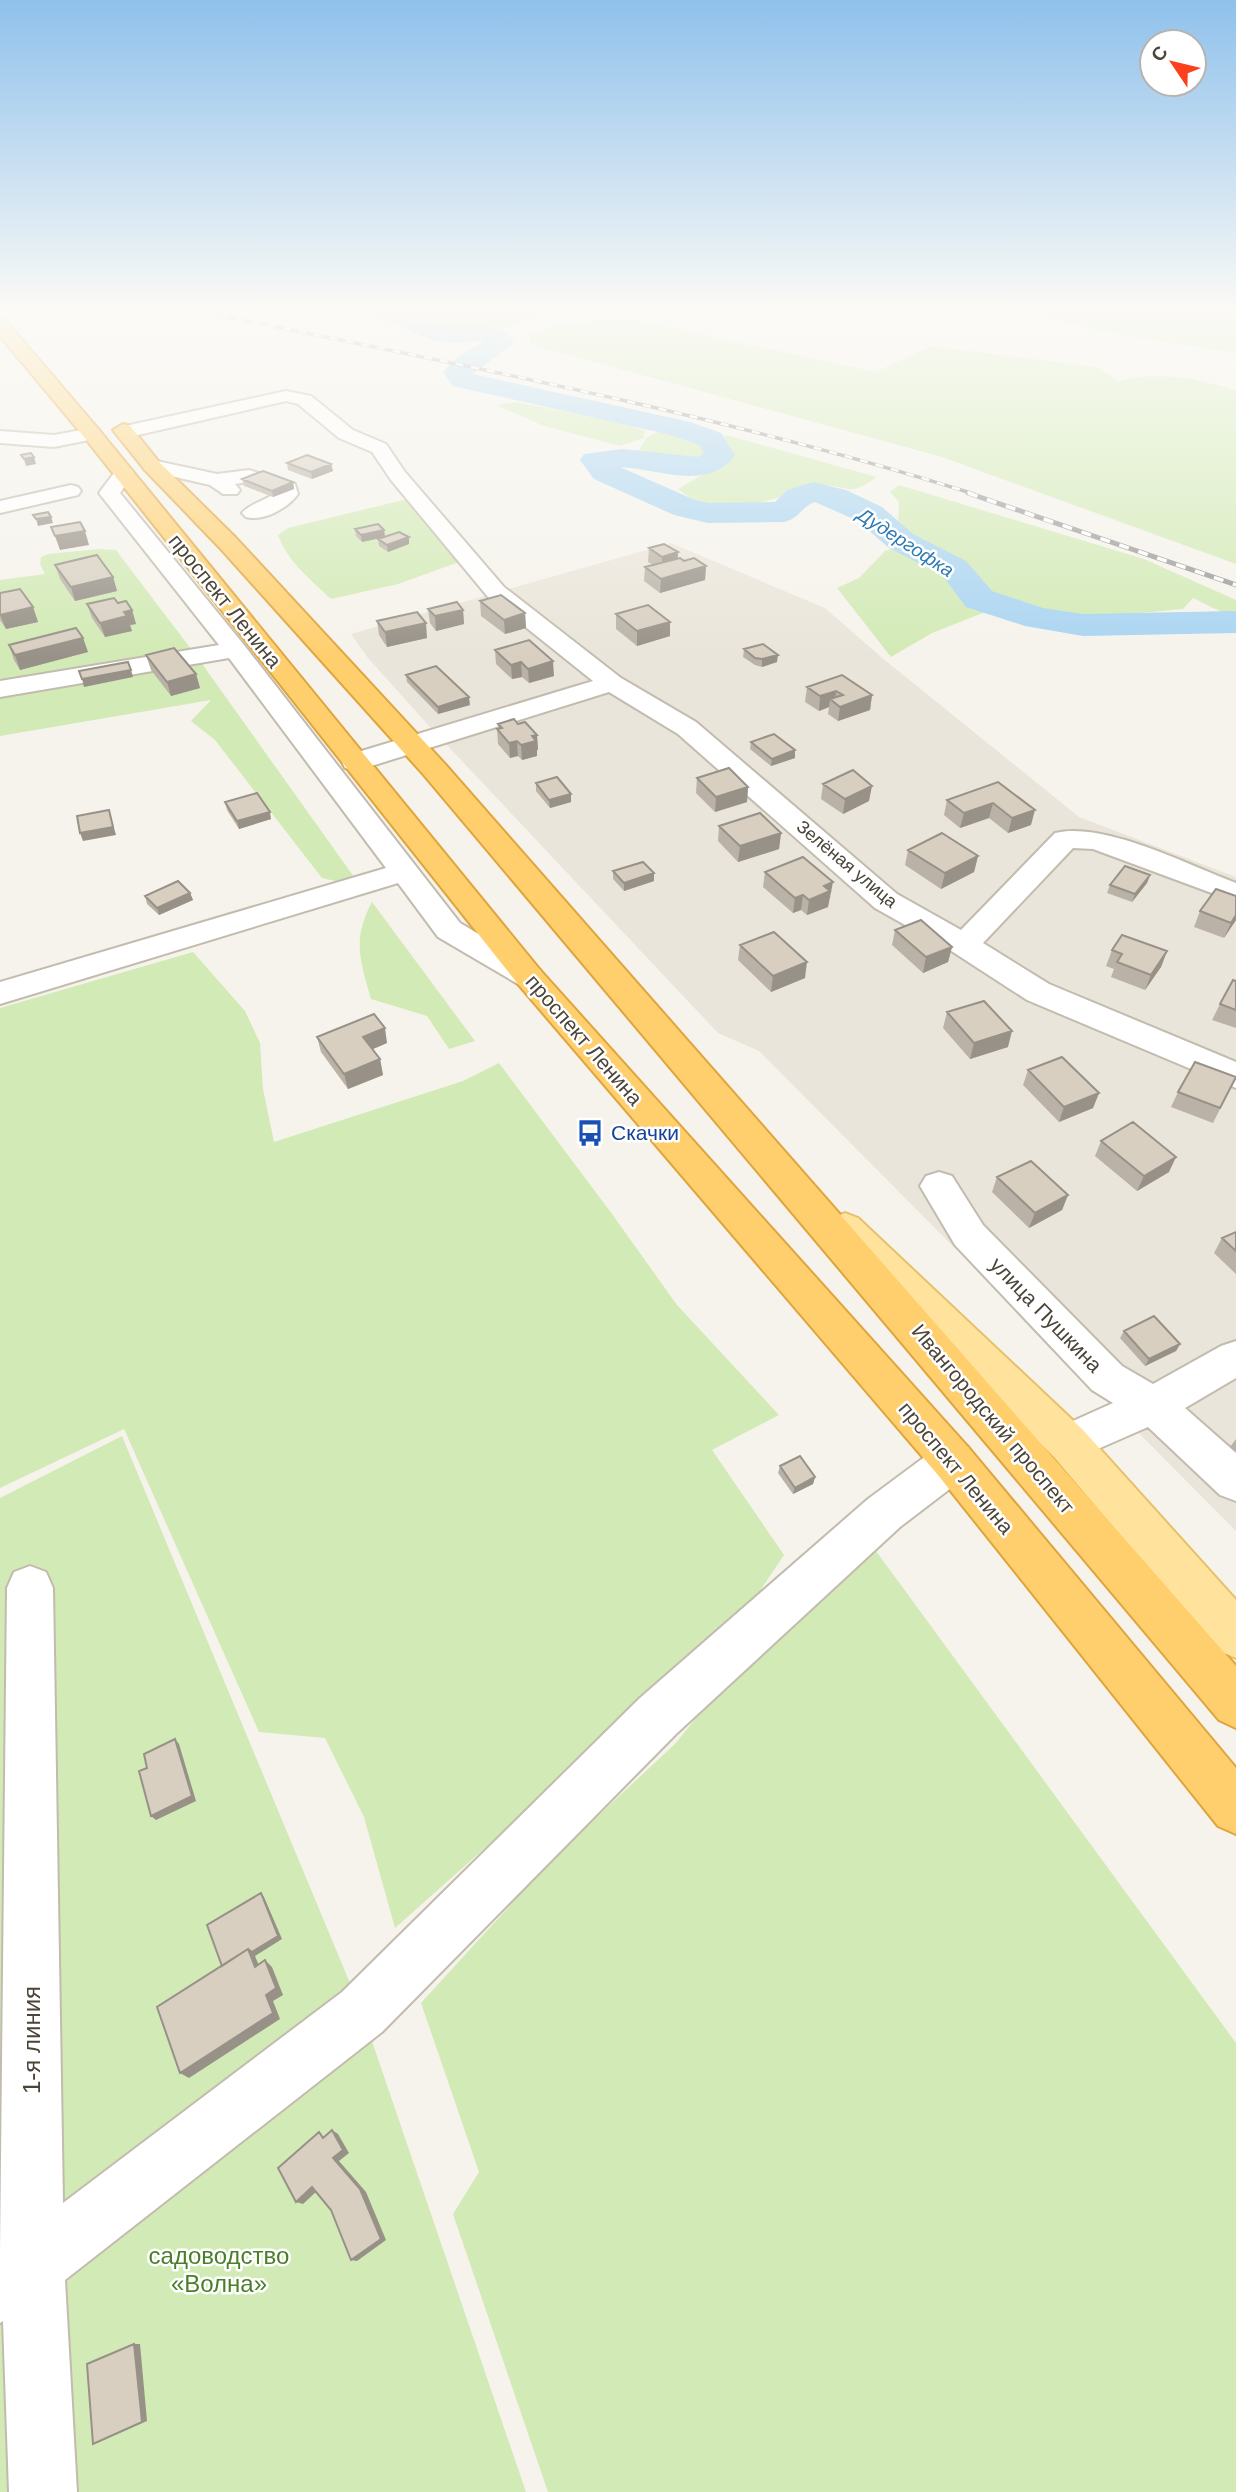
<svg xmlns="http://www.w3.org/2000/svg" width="1236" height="2492" viewBox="0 0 1236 2492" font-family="Arial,sans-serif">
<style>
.residential{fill:#eae5da}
.green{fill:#d2eab5}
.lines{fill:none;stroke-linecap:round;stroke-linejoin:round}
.river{fill:#a9d4f2;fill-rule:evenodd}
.minor-casing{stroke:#c2bbae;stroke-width:4}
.major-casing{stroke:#e6c16a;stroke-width:4}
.highway-casing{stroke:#e0a43c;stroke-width:4}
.minor{fill:#fff;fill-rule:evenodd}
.major{fill:#ffe39c;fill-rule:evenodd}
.highway{fill:#ffcf6e;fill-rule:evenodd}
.rail-far1-casing{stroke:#9a9a9a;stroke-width:3.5}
.rail-casing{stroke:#9a9a9a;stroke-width:5}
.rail-far1{stroke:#fff;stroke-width:2.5;stroke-dasharray:8;stroke-linecap:butt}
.rail{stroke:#fff;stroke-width:3.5;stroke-dasharray:10;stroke-linecap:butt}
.wall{fill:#bab2a6}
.shaded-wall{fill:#979187}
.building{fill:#d8cfc1;stroke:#979187;stroke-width:2}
.labels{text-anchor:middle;stroke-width:5;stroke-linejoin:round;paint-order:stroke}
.far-street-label{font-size:18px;fill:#4b4439;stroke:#fff}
.far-water-label{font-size:19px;font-style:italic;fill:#2e7ab2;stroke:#fff}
.street-label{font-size:21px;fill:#4b4439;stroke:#fff}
.transit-label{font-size:21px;fill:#164399;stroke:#fff;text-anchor:start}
.near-street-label{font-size:24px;fill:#4b4439;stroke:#fff}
.near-park-label{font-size:24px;fill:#4a7f2a;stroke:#fff}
</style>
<rect width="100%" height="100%" fill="#f6f3ec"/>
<path class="residential" d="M671,543L825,608L881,657L1079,817L1236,877V1531L759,1051L718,1033L430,727L368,658L351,634Z"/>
<path class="green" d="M394,309H562L550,315L521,321L504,330L478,327L463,330L438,329Z
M1014,309H1236V353L1111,333Z
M622,319L637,320L875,372L932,346L1098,367L1118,381C1157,371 1198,378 1236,391V564L942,457L529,344L530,335L558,324Z
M516,402L624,423L645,431L644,438L620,446L544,426L496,405Z
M657,432C678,432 691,433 708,447L709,457C689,470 658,460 636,455L647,437Z
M726,435L877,477C871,481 864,486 858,488C848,492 836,484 825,486C780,494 719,525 678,489L726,461L727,453L720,440Z
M899,485L1144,559L1236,600V619L1193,598L1183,609L1087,618L1054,616L989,594L961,564L898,527L899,502L890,492Z
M407,499L459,562L398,584L331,599C311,580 287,561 278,535L288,528Z
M900,546C918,553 935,558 949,571C963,585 972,599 988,611L932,633L891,657L837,588L859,578L885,551Z
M98,549L116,550L191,649L173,650L200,661L354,877L340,882L322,878L215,740L191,721L211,700L0,736V580L45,574L40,564L41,557L48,554Z
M372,902L475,1041L449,1049L427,1016L371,999C360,960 352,939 372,902Z
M193,952L245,1011L260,1043L263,1089L274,1142L463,1081L499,1063L612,1214L677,1305L779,1415L712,1450L784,1555L739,1622L395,1928L364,1817L325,1738L259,1732L124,1429L0,1488V1008Z
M122,1436L362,2012L526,2492H0V1498Z
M876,1551L1236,2043V2492H548L453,2214L479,2172L421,2003L558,1853L675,1744L734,1671L830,1575Z"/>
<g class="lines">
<path class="river" d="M366,309H400L442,326H489L504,331L514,340L510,346L473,374L690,422L721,433L735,455C709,492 658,469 620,467L695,500L708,503L775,502L787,490L813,482L846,490L882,507L913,534L966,561L992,591L1043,608L1083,614L1236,611V633L1083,636L1025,626L966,607L942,575L889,548L858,521L815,502C802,506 800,518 784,522L708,523L674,515L594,479L580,460L584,454L623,449L698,457L704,453L699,445L671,435L453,386L443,372L458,357L484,341L452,343L432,340L370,314Z"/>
<defs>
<path id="minor" d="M286,391L311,396L353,430L386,444L405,472L504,587L621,678L696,722L897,894L961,930L1055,833C1104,821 1188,865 1236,883V902L1093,849L1073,848L983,943L1049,984L1236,1062V1088L1027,1000L953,952L875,908L678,734L609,692L365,768L355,770L345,768L342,762L345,756L593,681L488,597L391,480L372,452L339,438L298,404L286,401L125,438L115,432L125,426Z
M92,428L99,430L102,434L99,438L54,447L0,443V431L54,435Z
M152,460L217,474L249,470L295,484L298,494C288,508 263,522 246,517L242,513C250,503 268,500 278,491L248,482L235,484L240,490L237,494H223L210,485L145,470L142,466L145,462Z
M124,467L131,469L134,473L120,493L244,645L460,923L540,970L545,977L540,984L529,987L518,984L438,937L398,883L0,1004V982L386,868L229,658L0,697V681L219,645L99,493L117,469Z
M71,485L78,487L81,491L78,495L0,513V501Z
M939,1172L952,1176L983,1225L1122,1366L1153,1384L1221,1346L1236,1341V1378L1185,1408L1236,1453V1501L1220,1495L1148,1427L1068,1462L1053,1456L1046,1443L1053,1430L1113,1403L1092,1390L955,1245L920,1186L926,1176Z
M953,1442L968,1447L975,1461L968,1475L900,1527L676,1734L382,2032L65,2280L77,2492H9L3,2321L0,2323V2252L7,1588L14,1572L30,1566L46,1572L53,1588L63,2203L342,1992L640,1698L868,1499L938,1447Z"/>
<path id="major" d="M845,1213L858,1218L1083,1430L1236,1600V1658L1219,1651L1053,1456L832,1238L826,1228L832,1218Z"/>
<path id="highway" d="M0,320L6,321L99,430L540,970L968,1447L1236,1768V1834L1218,1826L938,1475L518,984L85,438L0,336Z
M123,424L130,426L159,462L236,538L444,763L1236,1666V1728L1219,1720L424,775L220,548L145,470L113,430Z"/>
</defs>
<use href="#minor" class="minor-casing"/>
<use href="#major" class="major-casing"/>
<use href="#highway" class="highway-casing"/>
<use href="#minor" class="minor"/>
<use href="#major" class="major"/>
<use href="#highway" class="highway"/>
<defs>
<path id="rail-far1" d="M189,309C452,363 717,413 974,494"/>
<path id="rail" d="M968,493L1236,585"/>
</defs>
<use href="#rail-far1" class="rail-far1-casing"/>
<use href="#rail" class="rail-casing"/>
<use href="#rail-far1" class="rail-far1"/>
<use href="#rail" class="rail"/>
</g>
<path class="wall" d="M287,463L331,464L333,471L312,479L288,470Z
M242,479L293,482L294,489L273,497L244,486Z
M355,529L384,530L385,537L362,542L356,536Z
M378,539L409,544L388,552L379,546Z
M649,548L678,552V558L706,566L705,580L660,593L644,581L645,567L653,565L648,562Z
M55,565L113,577L117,591L75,601L60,579Z
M0,593L33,607L38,622L6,629L0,620Z
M480,601L525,613L526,628L505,634L481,616Z
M118,603L132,610L136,624L130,625L132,631L105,637L92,618L87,604Z
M428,609L463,610L464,624L436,631L430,623Z
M616,614L670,636L637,646L616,629Z
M377,621L427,638L387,647L379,635Z
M83,638L88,652L20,670L14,660L9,645Z
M744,649L777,662L762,667L755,665L743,657Z
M495,650L554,676L529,683L522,677L512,679L496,664Z
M146,655L196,674L200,688L171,696L151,670Z
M406,675L470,705L438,714L407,682Z
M807,687L872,695L870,710L838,721L828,714L829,707L819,711L805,702Z
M498,724H518L537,735L538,750H537V756L522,760L518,756L510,758L498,744L497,729H499Z
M751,742L795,758L771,766L750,749Z
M697,778L748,787L747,802L715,812L696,793Z
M998,782L1031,825L1008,833L989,818L960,828L944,815L947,800Z
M536,783L571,802L550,808L536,791Z
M823,784L869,801L843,814L821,799Z
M225,802L271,819L239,829L227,810Z
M719,826L781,833L779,849L738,862L718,841Z
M908,850L978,856L974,872L941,889L905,865Z
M613,871L654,873V881L624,891L613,879Z
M765,872L831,897L829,898L828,907L807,915L801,910L793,913L763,887Z
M1150,875L1147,883L1132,902L1107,893L1110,885Z
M190,893L193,900L159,915L147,904L145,896Z
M1236,896V920L1224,938L1194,927L1200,911Z
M895,930L952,947L948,962L923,973L892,945Z
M740,945L805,978L771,992L738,960Z
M1112,950L1167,951L1161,967L1145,990L1111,977L1114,969L1106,966Z
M1236,981V1028L1212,1020L1220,1004Z
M947,1012L1008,1047L970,1059L943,1028Z
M317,1037L387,1043L373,1049L380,1059L383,1075L348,1089L321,1052Z
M1028,1070L1099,1093L1093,1108L1059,1122L1023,1085Z
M1236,1077L1213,1123L1171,1107L1178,1092Z
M1101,1141L1169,1172L1137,1191L1095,1156Z
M997,1177L1068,1195L1062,1210L1029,1228L992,1192Z
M1236,1232V1274L1214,1253L1222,1238Z
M1124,1331L1180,1344L1176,1351L1145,1366L1120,1338Z
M1236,1439V1452L1230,1447Z
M780,1466L815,1477L813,1484L793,1494L778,1473Z"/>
<path class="shaded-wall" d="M34,457L36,464L26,466L24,459Z
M331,464L333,471L312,479L311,472Z
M293,482L294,489L273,497L272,491Z
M51,517L53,523L38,526L36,519Z
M384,530L385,537L362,542L361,535Z
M85,531L89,545L60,550L55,536Z
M409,537V544L388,552L387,545Z
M678,552L677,566L662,571V557Z
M706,566L705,580L660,593L661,579Z
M113,577L117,591L75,601L71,587Z
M33,607L38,622L6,629L0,615Z
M132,610L136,624L130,625L132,631L105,637L100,623L124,612Z
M463,610L464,624L436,631L435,616Z
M525,613L526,628L505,634L504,620Z
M670,622V636L637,646V631Z
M426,623L427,638L387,647L385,632Z
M83,638L88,652L20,670L15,655Z
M778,655L777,662L762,667V659Z
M553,661L554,676L529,683L528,669Z
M521,662L522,677L512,679L511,665Z
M131,670L133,677L84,687L82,679Z
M196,674L200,688L171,696L167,682Z
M836,691L835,703L830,699L829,707L819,711L820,696Z
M872,695L870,710L838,721L840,707Z
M469,697L470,705L438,714V707Z
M537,735L538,750H537V756L522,760L521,745L532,736Z
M517,741L518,756L510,758L509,743Z
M795,750V758L771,766L772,759Z
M872,786L869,801L843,814L845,799Z
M748,787L747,802L715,812L716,797Z
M571,794V802L550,808L549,800Z
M993,803L989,818L960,828L964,813Z
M109,810L116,835L83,841L80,833Z
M1035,810L1031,825L1008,833L1012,818Z
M270,812L271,819L239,829L237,821Z
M781,833L779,849L738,862L740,846Z
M978,856L974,872L941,889L945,873Z
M654,873V881L624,891V883Z
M1150,875L1147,883L1132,902L1135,894Z
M833,882L828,907L807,915L809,900L824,886Z
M190,893L193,900L159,915L157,908Z
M803,895L801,910L793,913L795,898Z
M1236,915V920L1224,938L1231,923Z
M952,947L948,962L923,973L926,957Z
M1167,951L1161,967L1145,990L1151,975Z
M807,962L805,978L771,992L773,976Z
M385,1028L387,1043L366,1052L363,1037Z
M1012,1031L1008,1047L970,1059L974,1043Z
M380,1059L383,1075L348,1089L344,1074Z
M1099,1093L1093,1108L1059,1122L1064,1107Z
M1176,1157L1169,1172L1137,1191L1144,1176Z
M1068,1195L1062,1210L1029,1228L1035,1213Z
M1180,1344L1176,1351L1145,1366L1149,1359Z
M815,1477L813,1484L793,1494L795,1488Z
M175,1739L179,1744L196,1801L156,1820L151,1816Z
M261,1893L264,1897L282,1939L255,1956L262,1973L255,1967L248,1949Z
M265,1960L272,1967L283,1995L273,2001L280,2019L189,2078L180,2073L266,1995Z
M332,2130L338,2134L349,2153L339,2161L366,2192L386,2240L357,2261L351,2260L333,2158Z
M312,2187L318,2190L303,2204L296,2202Z
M134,2344H140L147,2421L99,2442L93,2444Z"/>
<path class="building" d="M31,453L34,457L24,459L21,455Z
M307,455L331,464L311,472L287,463Z
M263,471L293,482L272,491L242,479Z
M48,512L51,517L36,519L33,515Z
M80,522L85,531L55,536L51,527Z
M378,524L384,530L361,535L355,529Z
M399,532L409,537L387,545L378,539Z
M664,544L678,552L662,557L649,548Z
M97,555L113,577L71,587L55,565Z
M680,558L684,561L694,558L706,566L661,579L645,567Z
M20,589L33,607L0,615V593Z
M501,595L525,613L504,620L480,601Z
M114,598L118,603L126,601L132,610L124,612L127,616L100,623L87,604Z
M457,602L463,610L435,616L428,609Z
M648,605L670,622L637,631L616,614Z
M417,612L426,623L385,632L377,621Z
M76,628L83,638L15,655L9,645Z
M529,640L553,661L528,669L521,662L511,665L495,650Z
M763,644L778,655L762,659L755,658L744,649Z
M174,648L196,674L167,682L146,655Z
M128,662L131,670L82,679L79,671Z
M436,666L469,697L438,707L406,675Z
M842,675L872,695L840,707L830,699L843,695L836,691L820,696L807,687Z
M514,719L518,724L525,722L537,735L532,736L536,741L521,745L517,741L509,743L497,729L502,728L498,724Z
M774,734L795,750L772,759L751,742Z
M729,768L748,787L716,797L697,778Z
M853,770L872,786L845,799L823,784Z
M557,777L571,794L549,800L536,783Z
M998,782L1035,810L1012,818L993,803L964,813L947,800Z
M257,793L270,812L237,821L225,802Z
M109,810L113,827L80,833L77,816Z
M760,813L781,833L740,846L719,826Z
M942,833L978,856L945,873L908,850Z
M803,857L833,882L824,886L830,891L809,900L803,895L795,898L765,872Z
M643,862L654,873L624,883L613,871Z
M1125,866L1150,875L1135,894L1110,885Z
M178,881L190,893L157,908L145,896Z
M1216,889L1236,896V915L1231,923L1200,911Z
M921,920L952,947L926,957L895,930Z
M774,932L807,962L773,976L740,945Z
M1122,935L1167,951L1151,975L1117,962L1122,954L1112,950Z
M1233,980L1236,981V1010L1220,1004Z
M984,1001L1012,1031L974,1043L947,1012Z
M374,1014L385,1028L363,1037L380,1059L344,1074L317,1037Z
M1062,1057L1099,1093L1064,1107L1028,1070Z
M1195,1062L1236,1077L1220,1108L1178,1092Z
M1133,1122L1176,1157L1144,1176L1101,1141Z
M1031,1161L1068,1195L1035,1213L997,1177Z
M1236,1232V1251L1222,1238Z
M1154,1316L1180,1344L1149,1359L1124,1331Z
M800,1456L815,1477L795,1488L780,1466Z
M175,1739L192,1796L151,1816L139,1771L147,1768L144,1754Z
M261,1893L278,1936L252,1952L248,1949L222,1966L207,1925Z
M248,1949L255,1967L265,1960L276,1988L266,1995L273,2013L180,2073L157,2007Z
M332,2130L343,2150L333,2158L360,2189L381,2239L351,2260L331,2210L312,2187L296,2202L278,2168L319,2132L323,2138Z
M134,2344L142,2422L93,2444L87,2364Z"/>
<linearGradient id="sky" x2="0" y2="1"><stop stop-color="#8fc1ec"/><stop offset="0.47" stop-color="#fbfaf6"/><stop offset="1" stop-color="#fbfaf6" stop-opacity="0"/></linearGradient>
<rect width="1236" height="658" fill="url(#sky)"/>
<defs>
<symbol id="bus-bare" viewBox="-9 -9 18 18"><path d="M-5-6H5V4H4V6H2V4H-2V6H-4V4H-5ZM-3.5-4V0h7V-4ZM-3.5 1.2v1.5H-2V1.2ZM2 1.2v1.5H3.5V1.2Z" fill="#1a4fb4" stroke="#fff" stroke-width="2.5" paint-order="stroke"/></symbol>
</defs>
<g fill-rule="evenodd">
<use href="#bus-bare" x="571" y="1114" width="38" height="38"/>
</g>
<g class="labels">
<g class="far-street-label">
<text transform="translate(847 864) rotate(40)" y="6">Зелёная улица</text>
</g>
<g class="far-water-label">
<text transform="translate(906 542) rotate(33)" y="7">Дудергофка</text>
</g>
<g class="street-label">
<text transform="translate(225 601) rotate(51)" y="7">проспект Ленина</text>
<text transform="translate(584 1040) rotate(49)" y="7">проспект Ленина</text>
<text transform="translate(1046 1315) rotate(46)" y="7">улица Пушкина</text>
<text transform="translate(993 1419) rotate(50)" y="7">Ивангородский проспект</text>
<text transform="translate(956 1468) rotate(50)" y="7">проспект Ленина</text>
</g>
<g class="transit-label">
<text x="611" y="1140">Скачки</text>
</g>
<g class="near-street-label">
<text transform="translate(32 2040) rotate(-90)" y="8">1-я линия</text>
</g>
<g class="near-park-label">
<text x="219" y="2264">садоводство<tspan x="219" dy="28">«Волна»</tspan></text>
</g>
</g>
<g transform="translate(1173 63) rotate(305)"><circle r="33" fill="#ffffff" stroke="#b7b4b0" stroke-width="2"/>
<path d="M0-5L12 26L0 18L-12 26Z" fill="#fc3f1d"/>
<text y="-10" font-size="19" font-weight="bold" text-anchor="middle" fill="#4b4439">С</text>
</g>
</svg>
